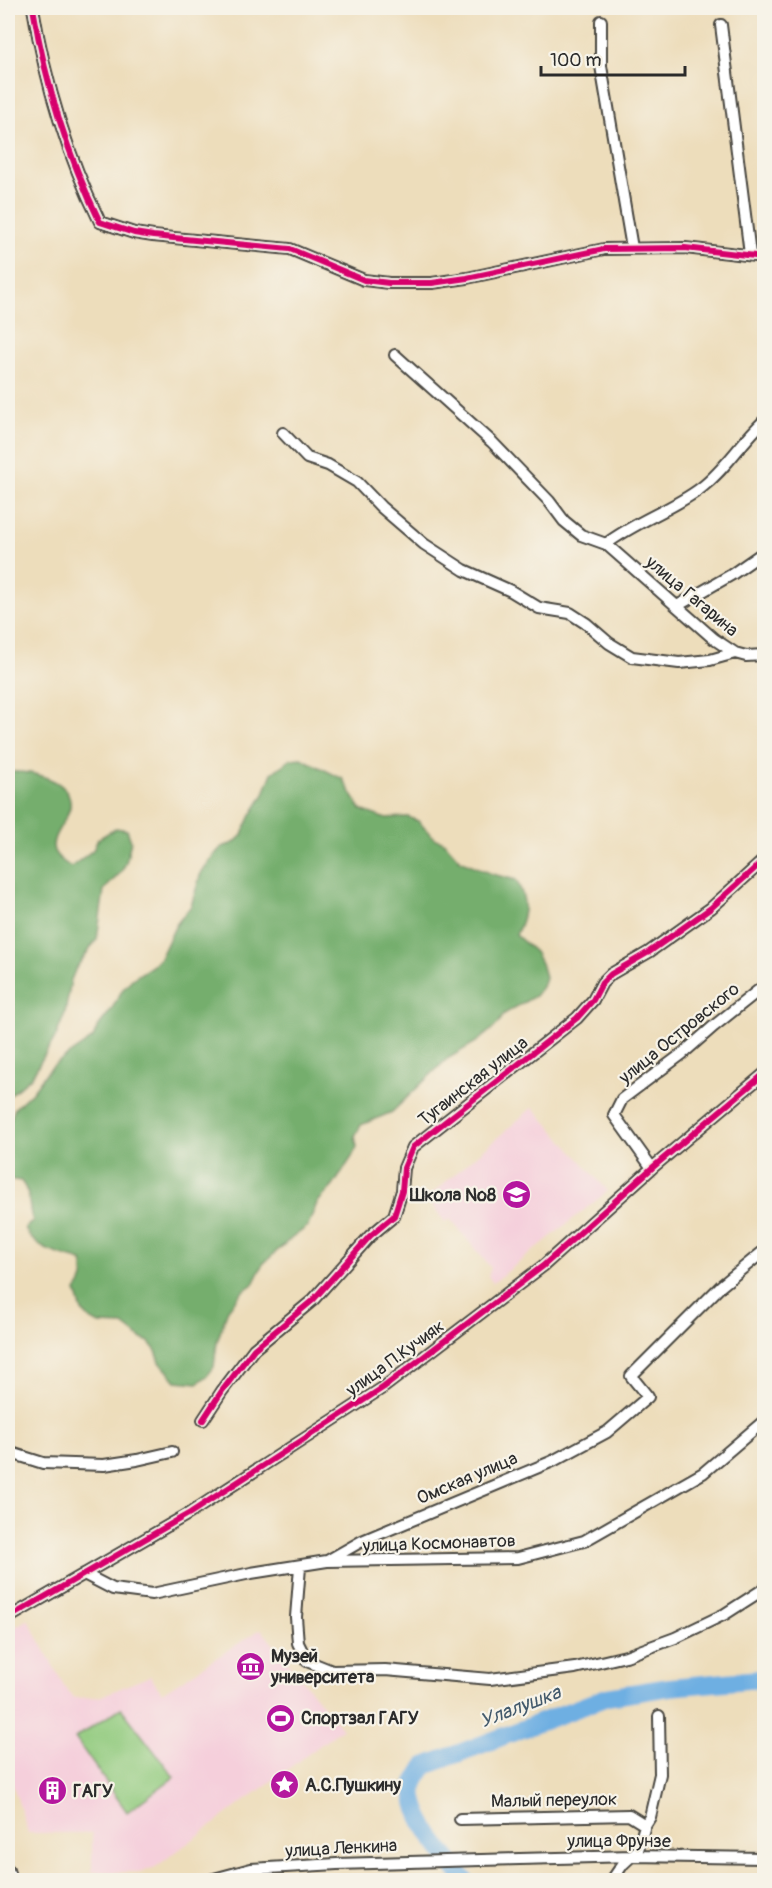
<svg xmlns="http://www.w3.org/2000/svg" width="772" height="1888" viewBox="0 0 772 1888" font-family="Pangolin,sans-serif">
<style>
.built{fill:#f5cfdb}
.green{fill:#91ca7e;stroke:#5e7a54;stroke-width:1.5}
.forest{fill:#74ae6d;stroke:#506c4c;stroke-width:1.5}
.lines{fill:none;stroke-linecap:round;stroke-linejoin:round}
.river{stroke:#6eafe2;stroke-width:18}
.minor-casing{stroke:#484641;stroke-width:14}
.minor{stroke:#fff;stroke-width:10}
.cycleway-casing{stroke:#f7f3e8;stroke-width:10}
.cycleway{stroke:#d6006c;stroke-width:6}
.labels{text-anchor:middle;stroke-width:4.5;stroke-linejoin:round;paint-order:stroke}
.street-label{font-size:18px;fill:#2b2b2b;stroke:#f7f3e8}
.poi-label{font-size:18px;font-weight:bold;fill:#2b2b2b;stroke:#f7f3e8;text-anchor:start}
.water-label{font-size:20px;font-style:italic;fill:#42596b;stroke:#f7f3e8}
</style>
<rect width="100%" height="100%" fill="#f7f3e8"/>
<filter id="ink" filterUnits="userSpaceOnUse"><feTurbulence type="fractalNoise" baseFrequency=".0167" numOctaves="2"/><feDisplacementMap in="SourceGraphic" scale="12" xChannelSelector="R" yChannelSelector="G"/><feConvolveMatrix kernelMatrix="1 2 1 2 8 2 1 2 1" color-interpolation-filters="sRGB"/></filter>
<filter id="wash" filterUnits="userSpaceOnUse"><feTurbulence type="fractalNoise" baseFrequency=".008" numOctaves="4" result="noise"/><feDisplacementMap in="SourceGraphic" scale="24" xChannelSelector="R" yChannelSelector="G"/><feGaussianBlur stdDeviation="1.35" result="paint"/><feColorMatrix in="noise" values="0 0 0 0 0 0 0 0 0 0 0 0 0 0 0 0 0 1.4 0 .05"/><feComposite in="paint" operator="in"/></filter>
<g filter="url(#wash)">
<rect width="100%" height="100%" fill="#edddbb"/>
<path class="built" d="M533,1107L608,1191L493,1283L488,1276L491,1268L450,1219L445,1222L427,1198Z
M28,1619L68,1693L75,1698L99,1697L150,1676L162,1693L261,1629L342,1729L153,1869L138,1872H92V1833H28L8,1769V1631Z"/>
<path class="green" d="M121,1708L174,1777L127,1812L75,1738Z"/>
<path class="forest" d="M301,758L343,779L361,810L383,818L408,817L418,821L434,838L444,842L460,860L492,874L516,880C528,901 526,914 516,935L535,952L541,963L545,977L542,987L535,996L504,1014L498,1024L478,1041L447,1059L392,1112L361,1125L355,1136L357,1147L352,1157L333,1186L317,1203L308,1226L288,1241L263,1264L253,1284L243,1291L228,1309L217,1342L214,1367L207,1376L198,1383L176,1381L160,1362L156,1351L149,1342L140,1338L123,1325L99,1324L90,1319L82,1311L76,1291C84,1281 85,1274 82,1261C60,1254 35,1251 25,1228L33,1221C27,1205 32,1195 21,1181L8,1179V1126L15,1108L32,1092L46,1073L55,1064L93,1038L97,1028L111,1010L123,989L132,979L152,966L160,958L176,925L191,906L201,873L214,855L222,847L234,843L242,835L251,815L263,796L272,773L291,759Z
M8,772C28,771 74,778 70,807C67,822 49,836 54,851C57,858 65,863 71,867L93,850L98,839L116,828L127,830L131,841L126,863L121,872L104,890L97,939L76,968L71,980L65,1013L56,1036L32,1076L8,1097Z"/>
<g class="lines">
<path class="river" d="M465,1880C448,1859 409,1816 414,1786C415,1780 422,1771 425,1766L607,1697L670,1687L759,1679L764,1680"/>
</g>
</g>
<g filter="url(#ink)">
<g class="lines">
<defs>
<path id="minor" d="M33,8C45,81 67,155 100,222L134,233L153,236L290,249L364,280L389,283H432L467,278L604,249L685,248L764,257
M601,21V66L632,248
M721,25L750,254
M395,355L492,442L549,501L564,521L581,535L606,544L714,639L735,653L746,656L764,655
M283,433L307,458L328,465L357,482L381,507L424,544L464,570L511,591L539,608L570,613L587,624L609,643L632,657L679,663L710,660L735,653
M606,544C636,521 672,510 701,488C726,469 741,442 764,421
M677,606L731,575L764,552
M652,1168L614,1115L622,1099L682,1054L714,1026L764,986
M203,1420L222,1391L254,1349L313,1300L370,1236L394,1216L402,1191L404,1168L413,1147L577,1018L593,1000L602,983L611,974L649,952L711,908L764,860
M8,1452L43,1463L104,1465L137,1460L172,1452
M327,1561L518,1558L584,1541L703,1473L764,1421
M300,1567L296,1617L298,1643L307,1661L332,1671L385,1670L490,1679L575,1668L626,1656L675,1638L725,1614L764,1589
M84,1574L113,1589L152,1594L251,1573L327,1561L362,1541L553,1461L607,1432L648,1397L631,1376L721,1286L764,1251
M8,1618L190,1513L384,1387L543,1266L652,1168L764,1074
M460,1819L629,1815L645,1825
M8,1870L11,1880
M210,1880L251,1869L337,1864L632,1856L764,1858
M612,1880L623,1864L638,1850L645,1825L650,1817L660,1774L659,1716"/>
</defs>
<use href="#minor" class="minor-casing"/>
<use href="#minor" class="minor"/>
<defs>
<path id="cycleway" d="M33,8C45,81 67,155 100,222L134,233L153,236L290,249L364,280L389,283H432L467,278L604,249L685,248L764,257
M203,1420L222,1391L254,1349L313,1300L370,1236L394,1216L402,1191L404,1168L413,1147L577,1018L593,1000L602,983L611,974L649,952L711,908L764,860
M8,1618L190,1513L384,1387L543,1266L652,1168L764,1074"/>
</defs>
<use href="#cycleway" class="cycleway-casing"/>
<use href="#cycleway" class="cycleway"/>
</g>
</g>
<defs>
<symbol id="school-disc" viewBox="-11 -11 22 22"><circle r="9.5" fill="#b5179e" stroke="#f7f3e8"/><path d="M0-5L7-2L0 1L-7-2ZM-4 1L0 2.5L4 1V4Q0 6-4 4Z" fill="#fff"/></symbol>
<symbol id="museum-disc" viewBox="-11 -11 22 22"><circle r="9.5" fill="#b5179e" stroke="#f7f3e8"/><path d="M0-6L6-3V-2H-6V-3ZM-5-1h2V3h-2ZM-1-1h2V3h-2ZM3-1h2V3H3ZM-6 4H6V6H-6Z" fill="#fff"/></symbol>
<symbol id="stadium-disc" viewBox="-11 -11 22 22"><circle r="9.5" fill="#b5179e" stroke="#f7f3e8"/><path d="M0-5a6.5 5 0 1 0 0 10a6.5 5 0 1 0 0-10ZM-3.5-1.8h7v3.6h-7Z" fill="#fff"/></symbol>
<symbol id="sight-disc" viewBox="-11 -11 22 22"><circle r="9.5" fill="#b5179e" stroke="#f7f3e8"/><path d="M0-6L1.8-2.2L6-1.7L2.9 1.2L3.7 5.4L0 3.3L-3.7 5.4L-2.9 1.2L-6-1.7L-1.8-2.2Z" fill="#fff"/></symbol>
<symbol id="building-disc" viewBox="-11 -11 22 22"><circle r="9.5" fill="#b5179e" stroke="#f7f3e8"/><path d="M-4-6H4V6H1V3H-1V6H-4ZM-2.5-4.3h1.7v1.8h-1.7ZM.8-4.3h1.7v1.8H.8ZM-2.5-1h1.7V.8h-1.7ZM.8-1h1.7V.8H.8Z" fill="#fff"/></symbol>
</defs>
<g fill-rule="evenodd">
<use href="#school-disc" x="500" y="1178" width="33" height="33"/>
<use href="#museum-disc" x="234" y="1650" width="33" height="33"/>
<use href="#stadium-disc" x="264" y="1702" width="33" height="33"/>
<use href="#sight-disc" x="268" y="1768" width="33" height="33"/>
<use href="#building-disc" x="36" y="1774" width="33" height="33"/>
</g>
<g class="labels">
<g class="street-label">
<text transform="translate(692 596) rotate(40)" y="6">улица Гагарина</text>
<text transform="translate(679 1033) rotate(-39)" y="6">улица Островского</text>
<text transform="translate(473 1081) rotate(-38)" y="6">Тугаинская улица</text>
<text transform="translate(395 1358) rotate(-36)" y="6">улица П.Кучияк</text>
<text transform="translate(467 1478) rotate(-23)" y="6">Омская улица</text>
<text transform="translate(439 1543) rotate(-2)" y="6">улица Космонавтов</text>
<text transform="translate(554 1800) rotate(-1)" y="6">Малый переулок</text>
<text x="619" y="1847">улица Фрунзе</text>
<text transform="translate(341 1848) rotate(-3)" y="6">улица Ленкина</text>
</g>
<g class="poi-label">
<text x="496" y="1201" text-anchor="end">Школа №8</text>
<text x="271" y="1662">Музей<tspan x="271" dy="21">университета</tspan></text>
<text x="301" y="1724">Спортзал ГАГУ</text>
<text x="305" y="1791">А.С.Пушкину</text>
<text x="73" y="1797">ГАГУ</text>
</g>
<g class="water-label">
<text transform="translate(520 1706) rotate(-21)" y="7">Улалушка</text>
</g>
</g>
<rect width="772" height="1888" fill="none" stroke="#f7f3e8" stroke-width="30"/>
<path d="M541 66v9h144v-9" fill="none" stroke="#2b2b2b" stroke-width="3"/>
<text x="550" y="66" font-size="18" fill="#2b2b2b" stroke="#f7f3e8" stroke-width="4.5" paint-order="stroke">100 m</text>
</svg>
